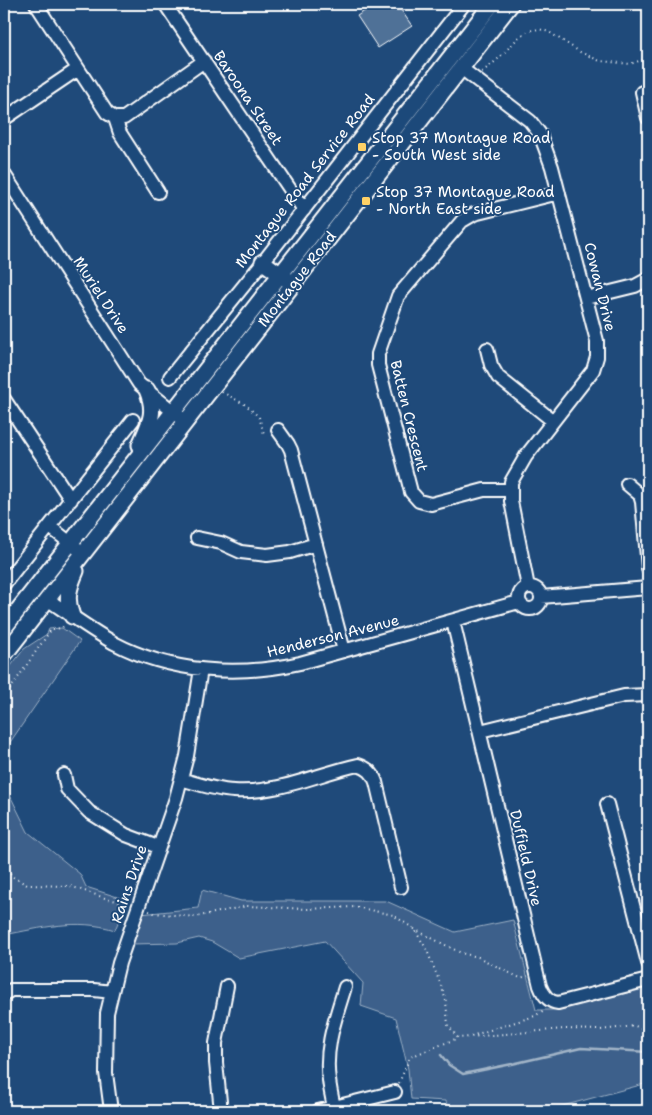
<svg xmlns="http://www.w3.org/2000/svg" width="652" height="1115" viewBox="0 0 652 1115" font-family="'Shantell Sans',sans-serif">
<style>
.green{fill:#3c618b;stroke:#9eb0c5}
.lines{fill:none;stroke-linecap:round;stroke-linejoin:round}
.stream{stroke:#a3b5c8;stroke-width:2.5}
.building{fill:#507197;stroke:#fff}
.minor-casing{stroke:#fff;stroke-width:16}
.major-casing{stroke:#fff;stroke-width:19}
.path{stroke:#fff;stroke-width:2;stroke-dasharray:1 4;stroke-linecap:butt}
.minor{stroke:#1f4a7a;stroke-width:12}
.major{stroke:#1f4a7a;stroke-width:15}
.poi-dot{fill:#ffd166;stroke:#1f4a7a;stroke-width:2}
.labels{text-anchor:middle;stroke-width:4;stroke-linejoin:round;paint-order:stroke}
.street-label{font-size:15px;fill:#fff;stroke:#1f4a7a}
.poi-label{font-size:15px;fill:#fff;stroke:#1f4a7a;text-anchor:start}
</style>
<rect width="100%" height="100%" fill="#1f4a7a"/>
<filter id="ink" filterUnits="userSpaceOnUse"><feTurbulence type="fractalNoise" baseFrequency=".02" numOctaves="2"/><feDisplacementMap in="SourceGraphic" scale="10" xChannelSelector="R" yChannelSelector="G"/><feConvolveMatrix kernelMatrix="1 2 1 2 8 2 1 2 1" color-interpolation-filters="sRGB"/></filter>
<g filter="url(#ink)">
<path class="green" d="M62,628L80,641L4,751V675L24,649L47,634L49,629Z
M4,783L28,832L80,874L86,887L127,900L115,930C77,918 41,928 4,935Z
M202,890L241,901H386L455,932L513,920L536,1010H552L648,987V1083L544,1111H448L446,1101L411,1099L408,1069L396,1018L361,1006L363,983L325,941L239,958L212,942L199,938L177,943L131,944L141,914L198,908Z"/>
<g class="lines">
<path class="stream" d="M441,1055L449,1065L463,1074L512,1064L581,1048L648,1052"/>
</g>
<path class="building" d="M375,4H397L412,26L378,48L357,16Z"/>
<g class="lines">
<defs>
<path id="minor" d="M36,4L107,113L115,118L120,133L158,192
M165,4L304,210
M461,68L530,121L540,134L552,167L597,341V357L593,370L526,456L511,482V501L528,587
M642,92L648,118
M115,118H124L204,61
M4,119L78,69
M4,174L139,384L185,421
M586,298L635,286L648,279
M487,349L491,365L498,377L553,421
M170,377L263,262L464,4
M4,399L71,500
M278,430L288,444L291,450L344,651
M627,484L640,495L642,502L648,568
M510,490H484L431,504L419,501L411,492L378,365V354L398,296L462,221L474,214L559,193
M50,527L83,553
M197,538L221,543L241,552L267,555L290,552L316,544
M4,584L133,420
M519 598a11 11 0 1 1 22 0a11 11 0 1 1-22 0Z
M541,597L648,588
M47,599C69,614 91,630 114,643C171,673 239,677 300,663L519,602
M453,621L540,986C543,994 548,1002 558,1003L648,980
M480,731L624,696L648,695
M64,775L67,789L89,812L126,835L158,847
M181,779C198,784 216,790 234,791C277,794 317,774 358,765C368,768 373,773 376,782L401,887
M607,804L648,963
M4,994L11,990H94L112,992
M334,1107C332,1098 330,1089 329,1080C324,1048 336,1017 345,987
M111,1111L106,1073L107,1013L119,963L176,798L187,756L201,669
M221,1111L216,1063V1043L227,986
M318,1111L395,1092"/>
<path id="major" d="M263,262L288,280
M140,445C149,424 157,413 147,390
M72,616C65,599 69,587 76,571
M4,628L492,4
M4,655L511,4"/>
</defs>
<use href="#minor" class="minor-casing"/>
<use href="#major" class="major-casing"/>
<path class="path" d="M482,72L497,60L518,38L528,31L539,29L549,32L580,52L600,61L630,64L648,58
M222,392L246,405L259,417L264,434
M4,698L48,634L52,629L62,628L64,625
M4,865L13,877L27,885L70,886L105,898L128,904
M149,911L154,913L195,917L247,906L306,909L356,907L393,915L414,929L426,948L442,988L446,1001L448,1025L458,1038L564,1029L600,1030L635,1026L648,1031
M414,929L461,953L478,957L520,978L528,976
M471,1036L535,1016L544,1010
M399,1083L410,1057L458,1038"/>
<use href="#minor" class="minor"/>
<use href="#major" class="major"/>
</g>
</g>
<g class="poi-dot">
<rect x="357" y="142" width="10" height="10" rx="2.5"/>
<rect x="361" y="196" width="10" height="10" rx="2.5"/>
</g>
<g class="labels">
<g class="street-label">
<text transform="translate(248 98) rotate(56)" y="5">Baroona Street</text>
<text transform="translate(305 181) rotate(-52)" y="5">Montague Road Service Road</text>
<text transform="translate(297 279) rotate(-52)" y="5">Montague Road</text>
<text transform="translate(600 287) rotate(76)" y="5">Cowan Drive</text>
<text transform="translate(101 295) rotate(57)" y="5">Muriel Drive</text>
<text transform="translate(409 416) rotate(76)" y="5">Batten Crescent</text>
<text transform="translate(333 636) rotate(-14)" y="5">Henderson Avenue</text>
<text transform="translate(526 858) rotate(77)" y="5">Duffield Drive</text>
<text transform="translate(129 884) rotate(-71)" y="5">Rains Drive</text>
</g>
<g class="poi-label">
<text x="372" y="143">Stop 37 Montague Road<tspan x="372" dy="17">- South West side</tspan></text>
<text x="376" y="197">Stop 37 Montague Road<tspan x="376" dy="17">- North East side</tspan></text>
</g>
</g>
<rect width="652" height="1115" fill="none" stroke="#1f4a7a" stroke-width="20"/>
<rect x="10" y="10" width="632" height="1095" fill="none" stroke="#fff" stroke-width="2" filter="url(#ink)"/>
</svg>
